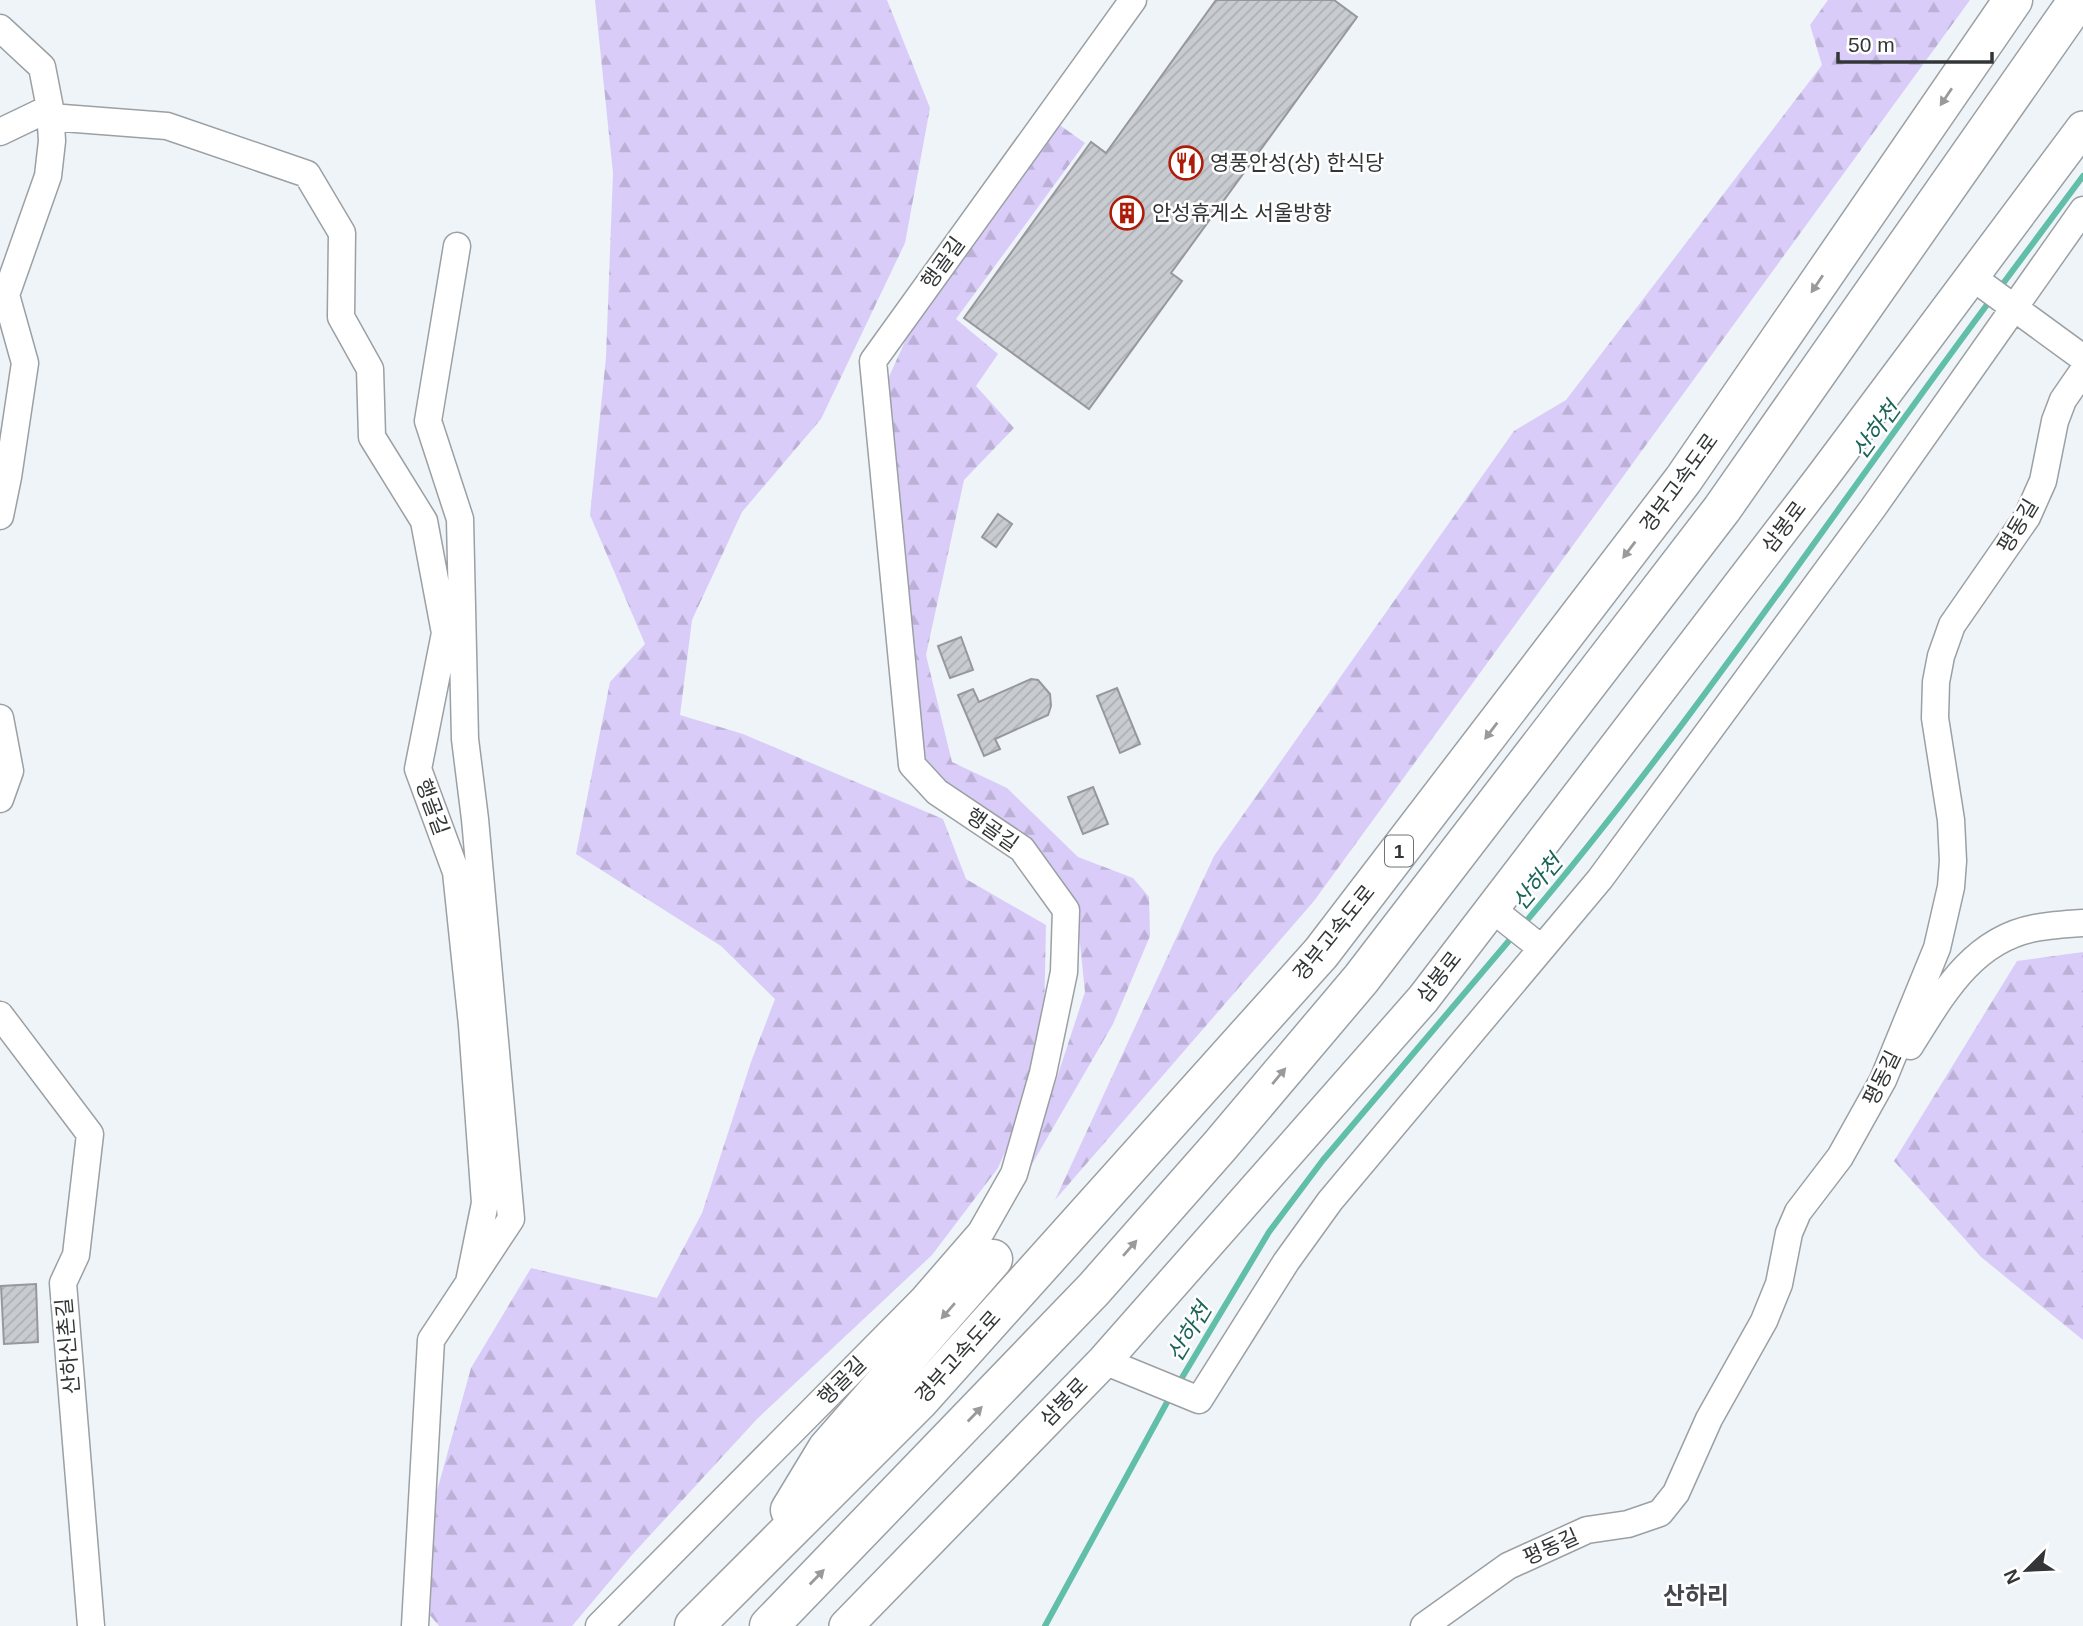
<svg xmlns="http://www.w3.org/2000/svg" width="2083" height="1626" viewBox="0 0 2083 1626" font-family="Arial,'Noto Sans KR',sans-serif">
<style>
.forest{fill:url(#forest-firs)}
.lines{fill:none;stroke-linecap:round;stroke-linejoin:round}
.stream{stroke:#61bea9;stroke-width:6}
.building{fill:url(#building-hatch);stroke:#96989d;stroke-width:2}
.minor-casing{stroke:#9ba0a4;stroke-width:29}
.major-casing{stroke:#9ba0a4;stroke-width:36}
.highway-casing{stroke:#9ba0a4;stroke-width:41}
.minor{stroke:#fff;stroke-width:26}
.major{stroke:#fff;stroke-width:33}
.highway{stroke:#fff;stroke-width:38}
.oneway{fill:#999a9b}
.labels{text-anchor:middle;stroke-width:5;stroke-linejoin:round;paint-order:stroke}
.shield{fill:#fff;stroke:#707273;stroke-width:2}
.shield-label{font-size:19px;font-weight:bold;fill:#333637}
.poi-label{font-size:21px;fill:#333637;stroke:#fff;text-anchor:start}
.street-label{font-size:21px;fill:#333637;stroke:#fff}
.water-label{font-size:23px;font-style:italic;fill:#1b6557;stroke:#fff}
.quarter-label{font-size:24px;font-weight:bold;fill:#44484c;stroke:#fff}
</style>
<defs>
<pattern id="forest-firs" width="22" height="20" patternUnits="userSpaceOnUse" patternTransform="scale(1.75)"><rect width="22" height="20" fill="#daccf9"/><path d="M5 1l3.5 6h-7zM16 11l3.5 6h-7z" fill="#bcb0d6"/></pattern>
<pattern id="building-hatch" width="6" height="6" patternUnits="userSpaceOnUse" patternTransform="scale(1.75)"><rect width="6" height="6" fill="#c8cbd0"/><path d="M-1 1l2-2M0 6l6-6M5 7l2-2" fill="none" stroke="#acafb3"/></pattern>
</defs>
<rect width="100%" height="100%" fill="#eef4f8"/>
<path class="forest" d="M595,0H887L930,108L905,243L821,419L742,512L692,620L680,715L743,734L943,819L966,879L1046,925L1043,1066L998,1168L932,1255L757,1419L631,1556L572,1626H439L424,1608L437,1491L471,1368L531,1268L657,1298L702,1213L751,1062L775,999L721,946L576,854L610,682L645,644L590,515L606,357L613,173Z
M1828,0H1970L1314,901L1055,1200L1214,856L1514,431L1566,400L1822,65L1810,25Z
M1054,121L1085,143L956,319L998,354L976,386L1014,428L964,480L926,655L952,762L1007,788L1078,857L1133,878L1149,897L1150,936L1113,1024L1024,1178L1085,992L1076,905L937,792L912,742L882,392L913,324Z
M2083,952V1340L1981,1257L1894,1161L2017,961Z"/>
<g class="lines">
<path class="stream" d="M1999,289L2083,176
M1523,925C1692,726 1836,507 1992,298
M1177,1386L1269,1232L1323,1160L1513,936
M1045,1626L1171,1395"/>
</g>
<path class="building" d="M1216,0H1334L1357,17L1171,273L1182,281L1089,409L964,318L1091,142L1106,153Z
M998,514L1012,524L996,547L982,537Z
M961,637L973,670L950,678L938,646Z
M1031,679L1038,680L1050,694L1051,706L1048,715L995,739L1000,749L984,756L958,695L973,689L979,702Z
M1117,688L1140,744L1120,753L1097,696Z
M1093,787L1108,824L1083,834L1068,797Z
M36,1284L38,1342L4,1344L1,1286Z"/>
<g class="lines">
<defs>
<path id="minor" d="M0,28L42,67L50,108L52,141L48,176L6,295L25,363L8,477L0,516
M50,117L167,126L307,174L342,233L341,317L370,369L372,437L424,521L445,633L418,769L456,872L472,1025L485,1203L469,1282
M0,132L50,108
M1972,277L2083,358
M0,718L10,771L0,799
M1492,909L1541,948
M0,1015L90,1134L76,1255L63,1283L91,1626
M1910,1046C1941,997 1971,940 2035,928C2051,925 2067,924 2083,923
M1104,1361L1199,1400L1286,1262L1330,1201L1600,879L1873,508L2083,210
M415,1626L431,1340L511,1219L475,819L465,739L460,519L428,421L457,246
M599,1626L922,1300L981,1232L1014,1174L1043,1073L1064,972L1066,910L1022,849L937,792L912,765L873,361L1133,0
M1424,1626L1508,1566L1587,1530L1628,1524L1660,1513L1676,1493L1709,1419L1764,1321L1779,1284L1789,1233L1798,1212L1840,1157L1883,1080L1937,948L1951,887L1953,861L1951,820L1935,718L1936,682L1941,656L1952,625L2027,517L2043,481L2055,421L2063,400L2083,371"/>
<path id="major" d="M846,1626L1104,1361L1423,999L1823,476L2083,128"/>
<path id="highway" d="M790,1510L827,1449L993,1259
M694,1626L919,1401L1321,953L1683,480L2013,0
M769,1626L1094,1289L1219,1147L1361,979L1722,509L2078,0"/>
</defs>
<use href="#minor" class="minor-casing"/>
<use href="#major" class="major-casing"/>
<use href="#highway" class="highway-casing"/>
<use href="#minor" class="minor"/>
<use href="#major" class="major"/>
<use href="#highway" class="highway"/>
</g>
<defs><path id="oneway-solid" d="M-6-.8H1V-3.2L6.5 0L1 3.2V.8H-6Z" transform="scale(1.75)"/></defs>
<g class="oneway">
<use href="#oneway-solid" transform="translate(1946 97) rotate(124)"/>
<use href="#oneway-solid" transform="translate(1817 284) rotate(124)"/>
<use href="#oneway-solid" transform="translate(1629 550) rotate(127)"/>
<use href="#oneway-solid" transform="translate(1491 731) rotate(127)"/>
<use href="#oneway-solid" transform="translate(1279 1076) rotate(-50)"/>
<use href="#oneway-solid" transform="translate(1130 1248) rotate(-49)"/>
<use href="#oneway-solid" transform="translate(948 1311) rotate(131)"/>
<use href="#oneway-solid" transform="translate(975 1414) rotate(-46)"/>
<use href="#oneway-solid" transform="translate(817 1577) rotate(-46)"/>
</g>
<defs>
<symbol id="restaurant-ring" viewBox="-11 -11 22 22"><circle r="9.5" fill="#fff" stroke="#ac1c08" stroke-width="1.5"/><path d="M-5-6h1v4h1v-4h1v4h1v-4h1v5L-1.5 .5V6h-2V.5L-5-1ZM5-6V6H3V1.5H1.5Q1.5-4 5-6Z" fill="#ac1c08"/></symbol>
<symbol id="building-ring" viewBox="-11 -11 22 22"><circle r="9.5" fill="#fff" stroke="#ac1c08" stroke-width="1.5"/><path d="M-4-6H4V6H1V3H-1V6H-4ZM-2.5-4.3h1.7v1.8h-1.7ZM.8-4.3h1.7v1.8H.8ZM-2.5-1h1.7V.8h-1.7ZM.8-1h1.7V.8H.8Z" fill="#ac1c08"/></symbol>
</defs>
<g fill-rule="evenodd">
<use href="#restaurant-ring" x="1167" y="144" width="38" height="38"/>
<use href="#building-ring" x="1108" y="194" width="38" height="38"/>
</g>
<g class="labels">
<rect class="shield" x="1385" y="835.5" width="28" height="31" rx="5"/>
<g class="shield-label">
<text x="1399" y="858">1</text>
</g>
<g class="poi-label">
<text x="1210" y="170">영풍안성(상) 한식당</text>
<text x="1152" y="220">안성휴게소 서울방향</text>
</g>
<g class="street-label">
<text transform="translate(943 263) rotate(-54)" y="7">행골길</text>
<text transform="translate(1679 483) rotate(-54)" y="7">경부고속도로</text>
<text transform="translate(2018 526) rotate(-59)" y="7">평동길</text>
<text transform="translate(1784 527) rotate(-53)" y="7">삼봉로</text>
<text transform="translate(432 807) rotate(70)" y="7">행골길</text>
<text transform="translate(992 830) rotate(35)" y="7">행골길</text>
<text transform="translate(1334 933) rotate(-51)" y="7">경부고속도로</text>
<text transform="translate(1439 977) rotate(-52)" y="7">삼봉로</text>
<text transform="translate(1882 1078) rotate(-64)" y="7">평동길</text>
<text transform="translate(68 1346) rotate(-95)" y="7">산하신촌길</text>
<text transform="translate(958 1357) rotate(-48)" y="7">경부고속도로</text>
<text transform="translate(842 1381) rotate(-45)" y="7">행골길</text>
<text transform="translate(1064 1402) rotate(-46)" y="7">삼봉로</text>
<text transform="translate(1551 1547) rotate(-24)" y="7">평동길</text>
</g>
<g class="water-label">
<text transform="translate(1876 430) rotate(-54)" y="8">산하천</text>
<text transform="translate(1537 882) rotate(-50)" y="8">산하천</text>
<text transform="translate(1189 1332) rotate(-59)" y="8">산하천</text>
</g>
<g class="quarter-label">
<text x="1696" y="1604">산하리</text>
</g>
</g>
<g transform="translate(2027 1570) rotate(246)" stroke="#ffffff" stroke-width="5" paint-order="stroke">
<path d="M0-5L12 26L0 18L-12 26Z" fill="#333637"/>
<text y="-10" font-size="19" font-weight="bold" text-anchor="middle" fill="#333637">N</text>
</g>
<path d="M1838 52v10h154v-10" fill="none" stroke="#333637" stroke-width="3.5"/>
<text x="1848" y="52" font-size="21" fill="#333637" stroke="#ffffff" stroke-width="5" paint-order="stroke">50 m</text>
</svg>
